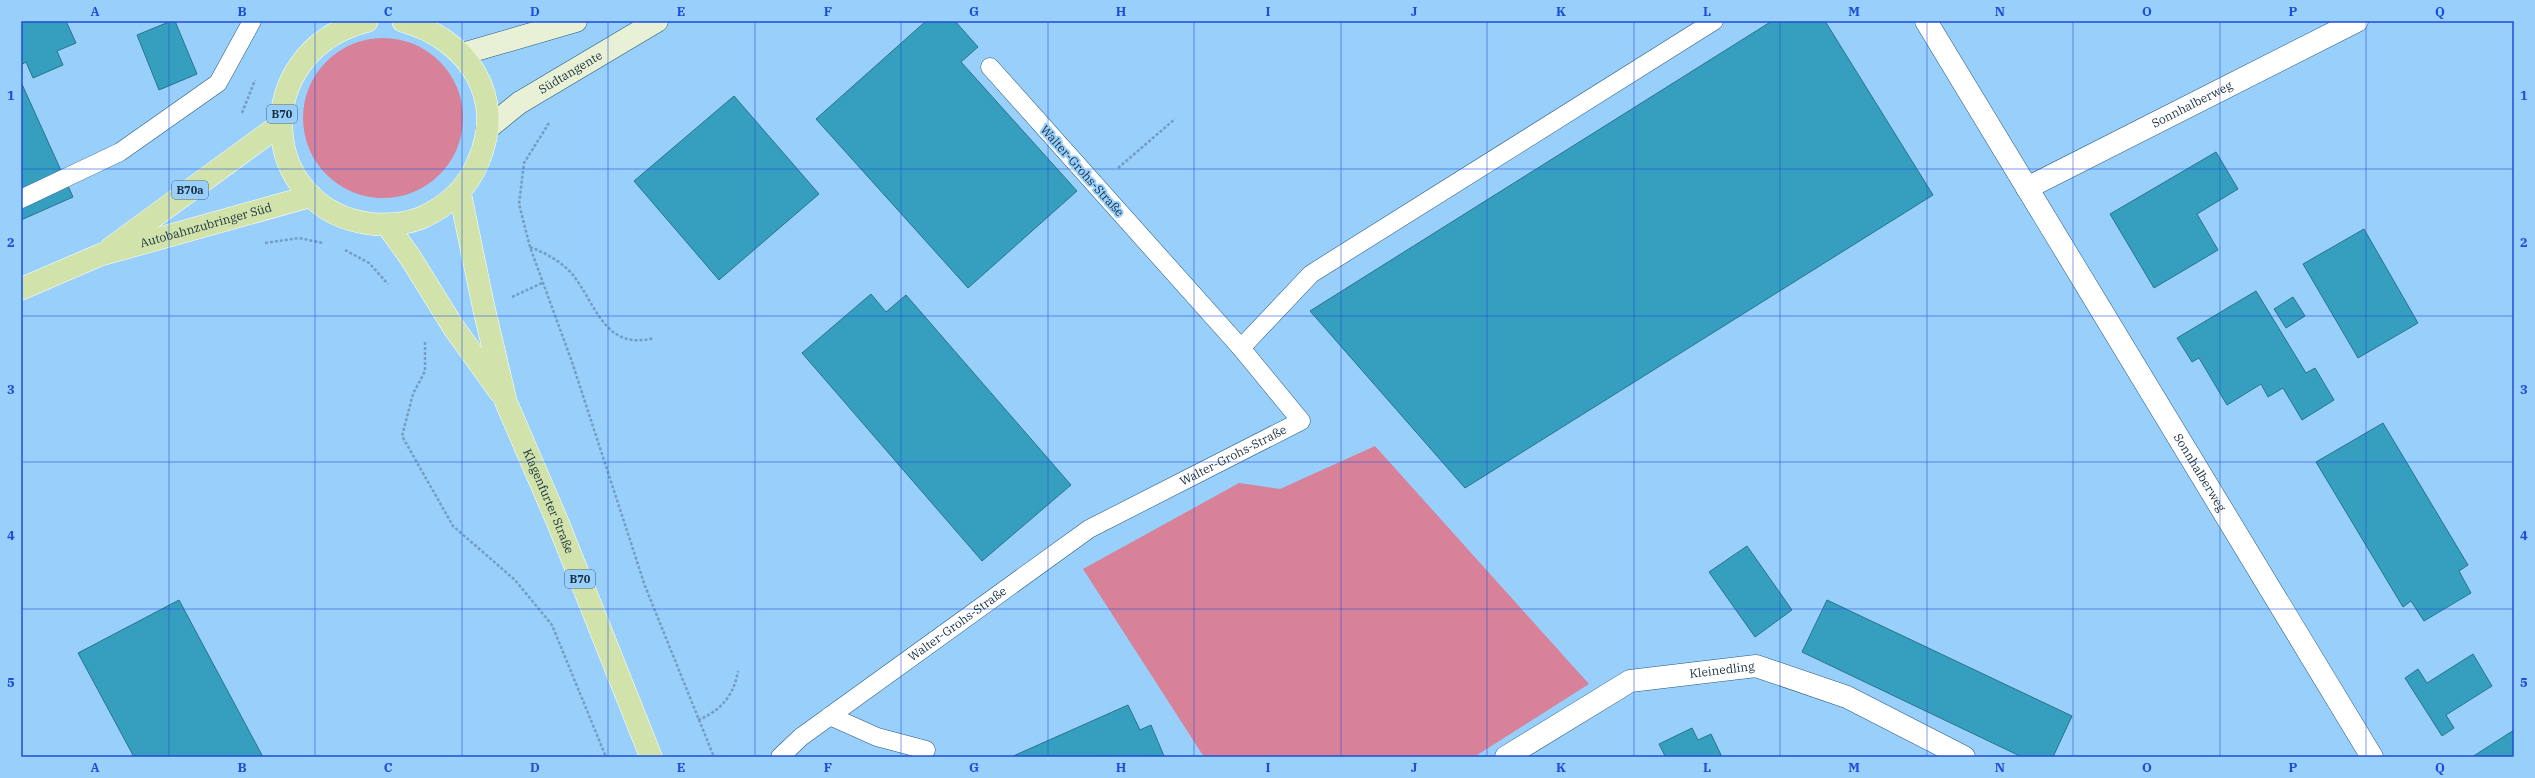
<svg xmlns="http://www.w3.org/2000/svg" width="2535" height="778" viewBox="0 0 2535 778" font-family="'IBM Plex Serif',serif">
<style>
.green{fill:#d78299}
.building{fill:#369fc0;stroke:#26748d}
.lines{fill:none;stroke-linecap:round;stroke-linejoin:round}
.lane-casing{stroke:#24587e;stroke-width:19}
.street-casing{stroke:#24587e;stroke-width:23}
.secondary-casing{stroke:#24587e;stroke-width:23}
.primary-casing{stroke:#fff;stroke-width:23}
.path{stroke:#729ec1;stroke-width:2.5;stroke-dasharray:3 2;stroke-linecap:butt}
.lane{stroke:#fff;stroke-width:18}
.street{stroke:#fff;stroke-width:22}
.secondary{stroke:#e8f1d5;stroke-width:22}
.primary{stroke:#d1e3aa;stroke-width:22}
.grid{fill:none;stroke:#1d4ed8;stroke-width:1;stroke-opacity:0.55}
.labels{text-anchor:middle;stroke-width:4;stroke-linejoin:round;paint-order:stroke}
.shield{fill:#99cffb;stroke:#3f5f78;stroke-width:1}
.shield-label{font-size:11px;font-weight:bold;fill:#192f40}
.street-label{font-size:12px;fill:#192f40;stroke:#99cffb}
.neatline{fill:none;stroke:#1d4ed8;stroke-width:1.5}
.grid-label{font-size:13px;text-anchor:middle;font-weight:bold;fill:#1d4ed8}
</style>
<rect width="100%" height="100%" fill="#99cffb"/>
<path class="green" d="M303 118a80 80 0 1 1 160 0a80 80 0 1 1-160 0Z
M1375,446L1589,684L1474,757H1204L1083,569L1239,483L1280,489Z"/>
<path class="building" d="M21,21H66L76,43L57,51L63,65L33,78L26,62L21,65Z
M171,21H175L197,74L159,90L137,35Z
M926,21H955L978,47L961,62L1077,191L968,288L816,119Z
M1772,21H1825L1933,195L1465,488L1310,311Z
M21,82L73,197L21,220Z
M734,96L819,194L719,280L634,181Z
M2216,152L2238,189L2197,214L2218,250L2154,288L2110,214Z
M2364,229L2418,323L2358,358L2303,264Z
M2256,291L2306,373L2315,368L2334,400L2302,420L2283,388L2268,397L2261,384L2227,405L2199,358L2192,362L2177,338Z
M871,294L886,312L906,295L1071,485L982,561L802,353Z
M2293,297L2305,316L2286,328L2274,309Z
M2383,423L2468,565L2459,571L2471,593L2424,621L2411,601L2403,607L2316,462Z
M1747,546L1792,610L1755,637L1709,572Z
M179,600L263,757H134L78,653Z
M1827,600L2072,716L2053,757H2022L1802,652Z
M2473,654L2492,686L2446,715L2454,728L2442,736L2405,678L2418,669L2427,683Z
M1128,705L1140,730L1151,725L1164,756L1011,757Z
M1692,728L1698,740L1711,734L1722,757H1664L1665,756L1659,744Z
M2514,730V757H2472Z"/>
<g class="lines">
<defs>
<g id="lane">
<path d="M21,199L120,152L218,83L252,21"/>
<path d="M1241,348L1311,274L1714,21"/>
<path d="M830,716L877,737L926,750"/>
<path id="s1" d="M780,757L801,737L1089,529L1301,421L1241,348L990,67"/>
</g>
<g id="street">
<path id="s2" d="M1926,21L2372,757"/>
<path id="s3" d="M2027,188L2357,21"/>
<path id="s4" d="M1506,757L1630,681L1756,666L1847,697L1964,757"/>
</g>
<g id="secondary">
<path d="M462,54L576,21"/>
<path id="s5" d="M487,129L519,103L657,21"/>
</g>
<g id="primary">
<path d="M367,21C247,51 257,212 373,224C389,225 406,224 421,218C448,206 467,189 478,162C507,96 467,39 403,21"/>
<path id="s6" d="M460,193L484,309L506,402L558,523L651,757"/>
<path d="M387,225L410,257L454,328L500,392"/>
<path d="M111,248L281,124"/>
<path id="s7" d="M21,289L100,255L311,196"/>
</g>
</defs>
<use href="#lane" class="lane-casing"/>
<use href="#street" class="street-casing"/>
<use href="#secondary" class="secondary-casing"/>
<use href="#primary" class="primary-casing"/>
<path class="path" d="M242,113L255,80
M549,123L524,163L519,204L530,247L572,362L645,586L714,757
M1118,168L1175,119
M265,243L299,238L323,243
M530,247C546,253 562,262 573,275C597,306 605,351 654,338
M345,250L369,263L388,284
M512,297L542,283
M425,342V371L413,394L402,436L453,526L515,580L552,625L606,757
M698,720C721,711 734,695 738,671"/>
<use href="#lane" class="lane"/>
<use href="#street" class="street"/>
<use href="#secondary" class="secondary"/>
<use href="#primary" class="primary"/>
</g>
<path class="grid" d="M169,21V757M315,21V757M462,21V757M608,21V757M755,21V757M901,21V757M1048,21V757M1194,21V757M1341,21V757M1487,21V757M1634,21V757M1780,21V757M1927,21V757M2073,21V757M2220,21V757M2366,21V757M21,169H2514M21,316H2514M21,462H2514M21,609H2514"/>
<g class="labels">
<g class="shield">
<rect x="267" y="105" width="30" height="18" rx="3"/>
<rect x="172" y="181" width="36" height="18" rx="3"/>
<rect x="565" y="570" width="30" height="18" rx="3"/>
</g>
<g class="shield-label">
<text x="282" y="118">B70</text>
<text x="190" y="194">B70a</text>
<text x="580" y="583">B70</text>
</g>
<g class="street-label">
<text dy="4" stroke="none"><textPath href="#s5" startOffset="101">Südtangente</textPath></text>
<text dy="4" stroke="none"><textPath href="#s3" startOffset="185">Sonnhalberweg</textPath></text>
<text transform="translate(1082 171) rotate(48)" y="4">Walter-Grohs-Straße</text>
<text dy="4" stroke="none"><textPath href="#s7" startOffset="196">Autobahnzubringer Süd</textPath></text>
<text dy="4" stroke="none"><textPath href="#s1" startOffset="546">Walter-Grohs-Straße</textPath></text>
<text dy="4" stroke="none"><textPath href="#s2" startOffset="528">Sonnhalberweg</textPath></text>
<text dy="4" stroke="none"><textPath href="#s6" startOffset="322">Klagenfurter Straße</textPath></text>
<text dy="4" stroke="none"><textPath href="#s1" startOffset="222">Walter-Grohs-Straße</textPath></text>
<text dy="4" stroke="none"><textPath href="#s4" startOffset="238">Kleinedling</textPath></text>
</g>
</g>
<rect width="2535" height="778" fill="none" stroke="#99cffb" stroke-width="44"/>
<rect x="22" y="22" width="2491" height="734" class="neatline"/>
<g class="grid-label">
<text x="95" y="16">A</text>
<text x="242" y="16">B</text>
<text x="388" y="16">C</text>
<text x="535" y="16">D</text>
<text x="681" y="16">E</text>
<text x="828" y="16">F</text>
<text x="974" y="16">G</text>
<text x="1121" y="16">H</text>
<text x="1268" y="16">I</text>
<text x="1414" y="16">J</text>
<text x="1561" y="16">K</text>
<text x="1707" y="16">L</text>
<text x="1854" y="16">M</text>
<text x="2000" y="16">N</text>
<text x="2147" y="16">O</text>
<text x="2293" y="16">P</text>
<text x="2440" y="16">Q</text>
<text x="11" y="100">1</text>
<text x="2524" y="100">1</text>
<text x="11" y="247">2</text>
<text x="2524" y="247">2</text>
<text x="11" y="394">3</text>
<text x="2524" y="394">3</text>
<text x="11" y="540">4</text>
<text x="2524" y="540">4</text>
<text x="11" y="687">5</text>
<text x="2524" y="687">5</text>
<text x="95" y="772">A</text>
<text x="242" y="772">B</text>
<text x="388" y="772">C</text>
<text x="535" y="772">D</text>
<text x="681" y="772">E</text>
<text x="828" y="772">F</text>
<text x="974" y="772">G</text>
<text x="1121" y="772">H</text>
<text x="1268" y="772">I</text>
<text x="1414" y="772">J</text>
<text x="1561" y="772">K</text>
<text x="1707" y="772">L</text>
<text x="1854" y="772">M</text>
<text x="2000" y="772">N</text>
<text x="2147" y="772">O</text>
<text x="2293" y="772">P</text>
<text x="2440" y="772">Q</text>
</g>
</svg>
